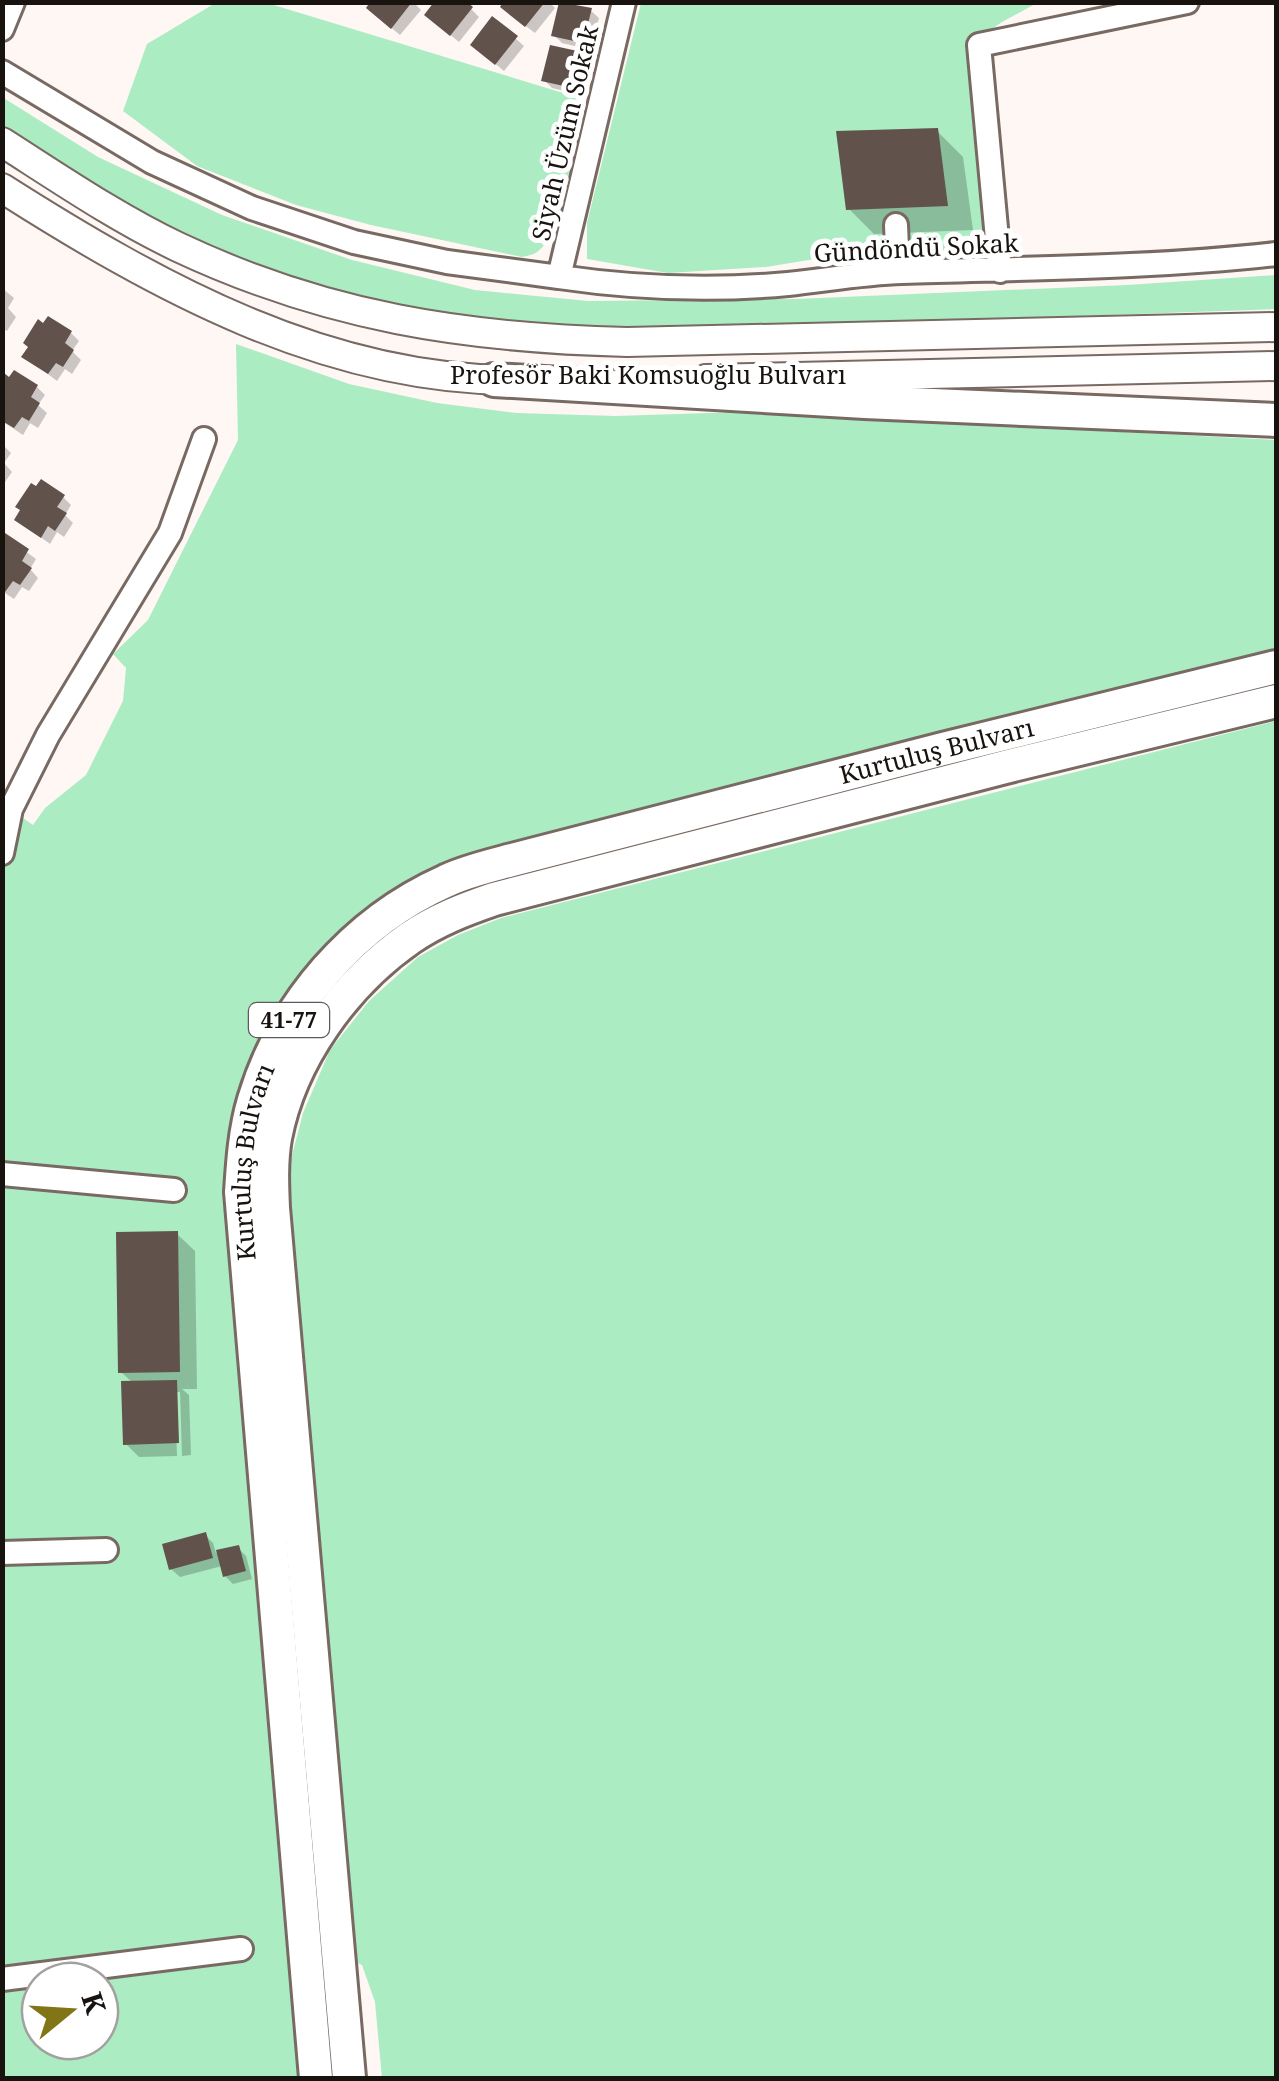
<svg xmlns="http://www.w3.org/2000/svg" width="1279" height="2081" viewBox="0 0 1279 2081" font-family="'Noto Serif',serif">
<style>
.green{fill:#abecc2;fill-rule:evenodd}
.shadow{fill:#0003}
.building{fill:#61524c}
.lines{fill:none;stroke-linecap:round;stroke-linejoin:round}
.minor-casing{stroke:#786962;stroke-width:28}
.major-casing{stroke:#786962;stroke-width:32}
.highway-casing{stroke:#786962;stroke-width:38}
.minor{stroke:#fff;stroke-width:22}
.major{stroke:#fff;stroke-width:28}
.highway{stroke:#fff;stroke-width:32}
.labels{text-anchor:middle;stroke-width:10;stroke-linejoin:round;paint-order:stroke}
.shield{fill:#fff;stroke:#5e5a58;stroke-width:2.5}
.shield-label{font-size:22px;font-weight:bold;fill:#191310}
.street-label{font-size:25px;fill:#191310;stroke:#fff}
</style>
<rect width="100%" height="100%" fill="#fef7f4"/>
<path class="green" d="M217,2L267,3L583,99C576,131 563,236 537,252C532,255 527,256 522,257L371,225L296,205L197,166L123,111L147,44Z
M641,3H1037L1002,22L967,46L973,129L987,258L839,255L766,267L668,273L587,259V223Z
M2,97L98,157L222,215L352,260L475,290L588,301L796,299L1127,285L1276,275V309L653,331L482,324L342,297L256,269L168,229L75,175L3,126Z
M236,344L349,384L437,403L517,413L615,416L741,412L1276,440V649L1194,668L520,845L331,949L233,1275L300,2078H3L2,803L33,825L45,808L86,775L123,701L126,668L113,654L148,620L238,440ZM40,1981H100V2041H40Z
M1276,721V2078H382L375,2002L362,1965L355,1962L297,1307L289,1167L303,1113L330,1050L369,1001L418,957L458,935L501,918Z"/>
<path class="shadow" d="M374,2H413L421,10L400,35L377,16Z
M507,2H549L555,8L535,33L511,15Z
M471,9L479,17L459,42L436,23Z
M590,10L599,18L591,50L562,43L554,35Z
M493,19L524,46L504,71L481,52Z
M580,55L589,63L581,95L552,88L544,80Z
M937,131L963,157L973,230L874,234L848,208Z
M2,288L14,298L8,308L16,317L7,331L2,328Z
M71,333L79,341L72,351L81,360L72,374L65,369L57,381L24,356Z
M37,387L45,395L38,405L47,413L38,428L30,423L23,435L2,421Z
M3,445L11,453L4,463L12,472L3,485Z
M63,497L71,505L65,515L73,523L64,537L57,532L50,544L17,520Z
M6,537L36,559L30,569L38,578L29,591L22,587L14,599L2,591V542Z
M177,1234L195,1251L197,1389H182L189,1395L191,1455L182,1456L180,1392H175L177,1456L139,1457L126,1444L133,1383L121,1372Z
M205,1535L213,1543L216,1553L238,1548L246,1556L252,1579L233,1584L225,1576L222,1566L180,1577L171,1569Z"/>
<path class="building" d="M370,2H412L391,29L366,8Z
M434,2H467L473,7L450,36L424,15Z
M503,2H545L525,27L500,7Z
M559,2L592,8L583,43L551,36Z
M492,16L518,36L495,65L470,45Z
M550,45L582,52L573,88L541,81Z
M938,128L948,206L846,210L836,131Z
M48,316L72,331L65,343L74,350L63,367L56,363L48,374L21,357L28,347L23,343L38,319L43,323Z
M14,370L38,385L31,397L40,403L29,421L22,417L14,428L2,421V376L4,373L9,377Z
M41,479L65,495L57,507L67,513L55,531L48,526L41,538L14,520L20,510L15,507L31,483L36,486Z
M5,533L29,549L22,561L32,568L20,585L13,581L5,592L2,590V538Z
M178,1231L180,1372L118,1373L116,1232Z
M177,1380L179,1443L123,1445L121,1381Z
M206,1532L213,1558L169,1570L162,1544Z
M239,1545L246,1571L223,1577L216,1550Z"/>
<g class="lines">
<defs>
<path id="minor" d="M2,29L13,2
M2,72L152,162L252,208L354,242L447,262L559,277L624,2
M896,225L898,272
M1000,271L979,45L1187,2
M559,277C634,288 712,291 788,284C826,280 864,273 902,272C1027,268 1152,268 1276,254
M2,853L11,809L48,735L170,533L204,439
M2,1174L174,1190
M2,1553L106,1550
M2,1979L241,1949"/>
<path id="major" d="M2,142C60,179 117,218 178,247C327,317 465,338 627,342L1276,327
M2,188C156,286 325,380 513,380
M706,379L1276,366"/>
<g id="highway">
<path d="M494,380L865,402L1276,420"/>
<path id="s1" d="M316,2078L241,1192C243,1161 245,1130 254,1100C283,1004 354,922 446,881C467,871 490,866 512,860L943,749L1276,667"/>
<path d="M349,2078L273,1208C272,1185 271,1161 275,1138C290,1059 344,984 410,938C436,920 465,909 494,899L1005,767L1276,701"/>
</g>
</defs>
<use href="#minor" class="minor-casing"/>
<use href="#major" class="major-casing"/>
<use href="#highway" class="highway-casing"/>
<use href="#minor" class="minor"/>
<use href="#major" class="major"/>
<use href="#highway" class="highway"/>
</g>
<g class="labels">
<rect class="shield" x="249" y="1003" width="80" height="34" rx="8"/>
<g class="shield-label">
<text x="289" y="1028">41-77</text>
</g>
<g class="street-label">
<text transform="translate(565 133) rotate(-77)" y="9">Siyah Üzüm Sokak</text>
<text transform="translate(916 248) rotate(-3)" y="9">Gündöndü Sokak</text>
<text x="648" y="384">Profesör Baki Komsuoğlu Bulvarı</text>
<text dy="9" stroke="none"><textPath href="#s1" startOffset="1790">Kurtuluş Bulvarı</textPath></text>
<text dy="9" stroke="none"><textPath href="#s1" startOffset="920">Kurtuluş Bulvarı</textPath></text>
</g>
</g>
<rect width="1279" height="2081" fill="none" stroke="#191310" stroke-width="10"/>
<g transform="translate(70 2011) rotate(72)"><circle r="48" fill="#ffffff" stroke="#a3a19f" stroke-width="2.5"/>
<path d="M0-8L18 38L0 25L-18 38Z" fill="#817518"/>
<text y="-15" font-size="28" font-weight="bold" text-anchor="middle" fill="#191310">K</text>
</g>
</svg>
